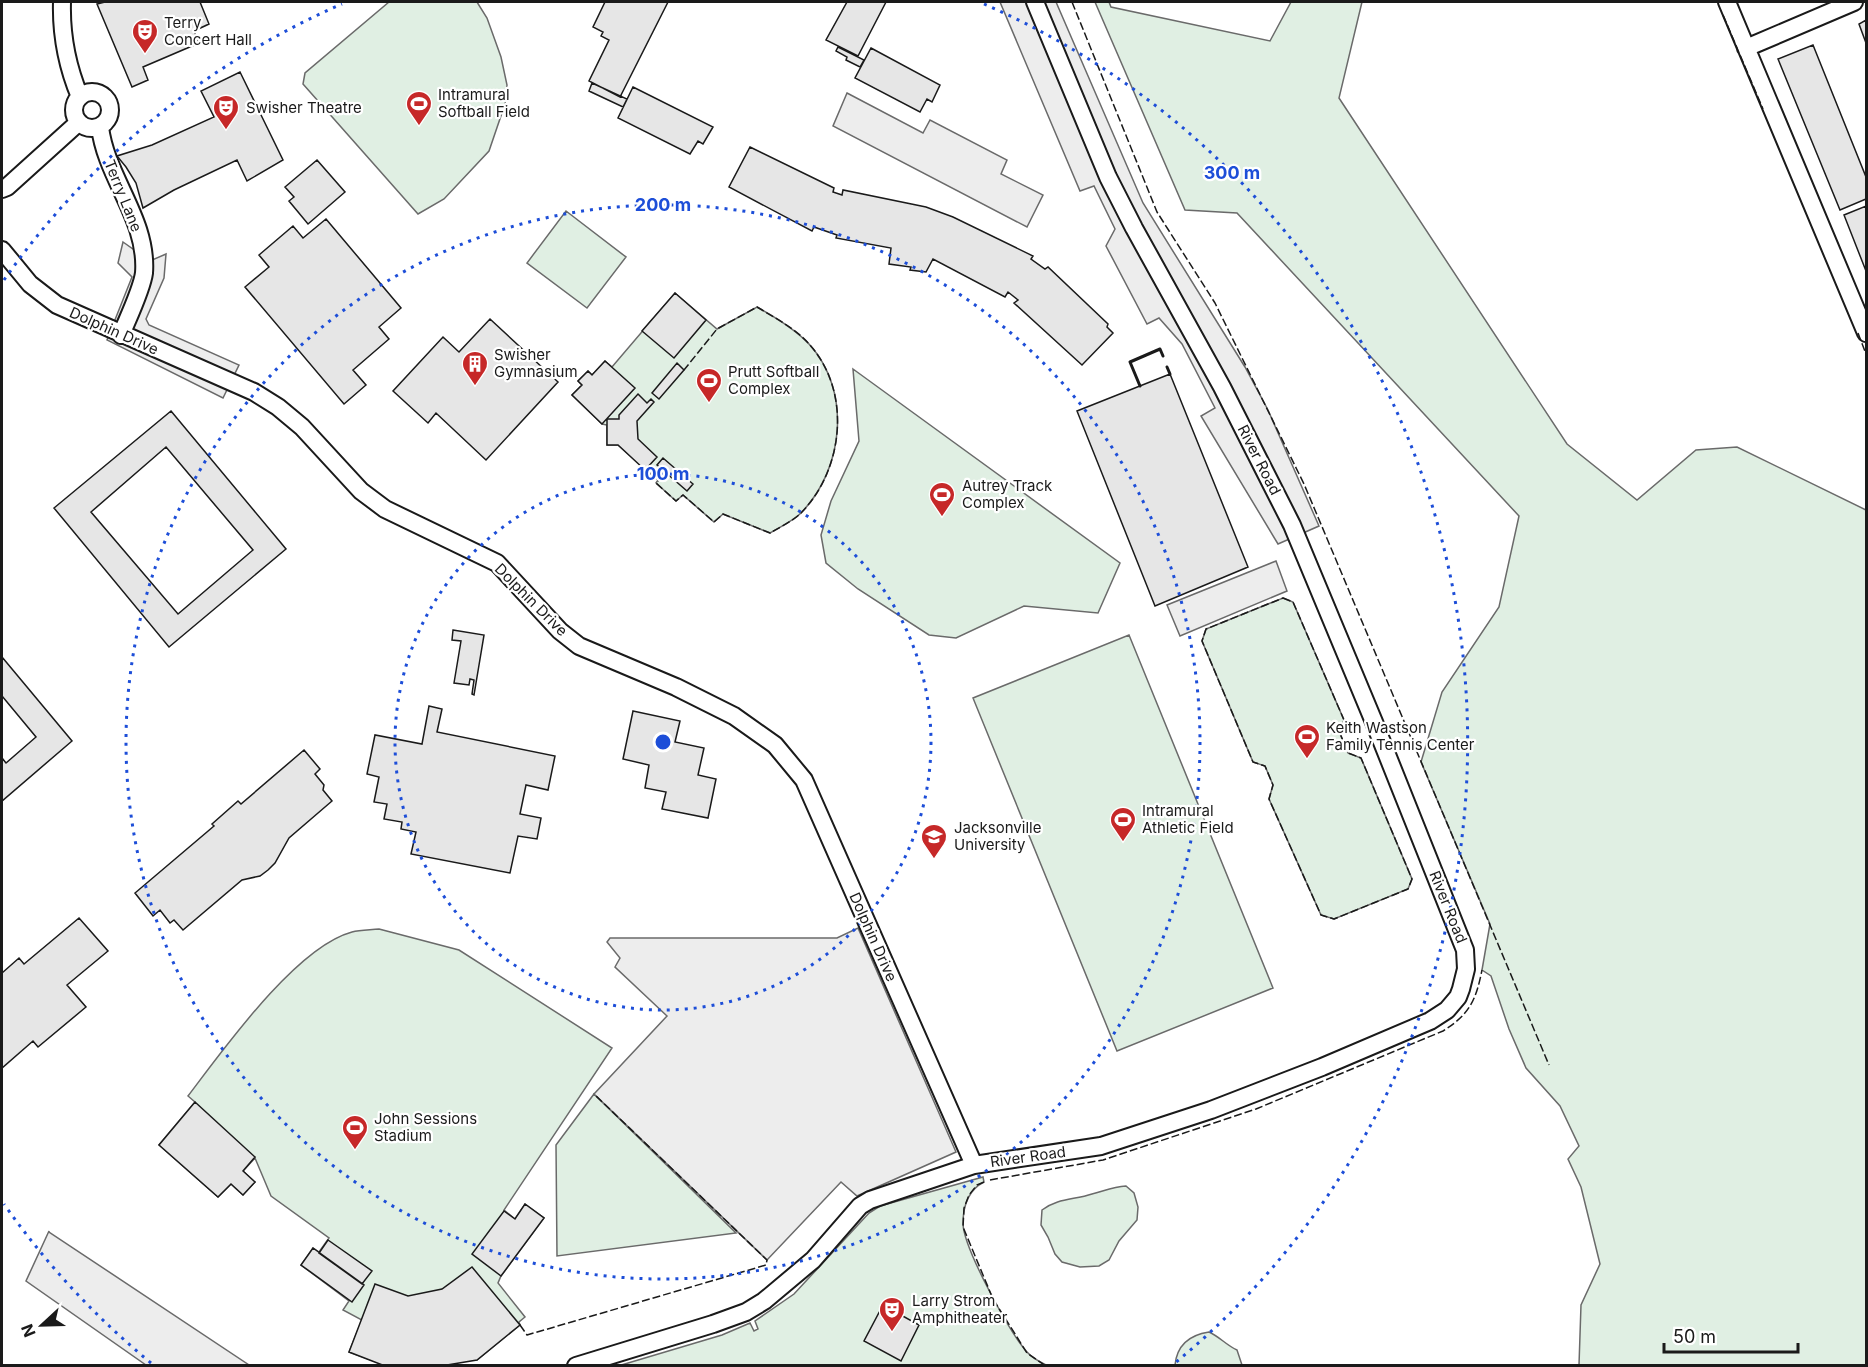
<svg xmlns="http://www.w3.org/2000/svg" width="1868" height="1367" viewBox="0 0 1868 1367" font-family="Inter,sans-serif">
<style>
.green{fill:#e0efe3;stroke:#6a6a6a;stroke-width:1.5}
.parking{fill:#ededed;stroke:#6a6a6a;stroke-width:1.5}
.building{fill:#e6e6e6;stroke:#1a1a1a;stroke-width:1.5;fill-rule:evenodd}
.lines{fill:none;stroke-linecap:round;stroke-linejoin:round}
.minor-casing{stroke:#1a1a1a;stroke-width:20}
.minor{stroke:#fff;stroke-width:16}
.fence{stroke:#1a1a1a;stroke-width:1.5;stroke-dasharray:8 3;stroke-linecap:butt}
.wall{stroke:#1a1a1a;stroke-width:3}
.ring{fill:none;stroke:#1d4ed8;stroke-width:3;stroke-dasharray:3 6}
.labels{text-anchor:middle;stroke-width:4.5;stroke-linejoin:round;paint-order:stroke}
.poi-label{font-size:15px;fill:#1a1a1a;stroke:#fff;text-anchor:start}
.street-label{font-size:15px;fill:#1a1a1a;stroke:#fff}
.centre{fill:#1d4ed8;stroke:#fff;stroke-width:3}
.ring-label{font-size:18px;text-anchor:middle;font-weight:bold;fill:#1d4ed8;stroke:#fff;stroke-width:4.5;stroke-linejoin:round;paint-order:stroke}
</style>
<rect width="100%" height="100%" fill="#fff"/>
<path class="green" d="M389,2H477L487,18L501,57L507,85L505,104L489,151L444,199L418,214L303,84L305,73Z
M1095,2H1109L1111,7L1270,41L1291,2H1362L1339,98L1567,444L1637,500L1696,450L1737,447L1866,510V1365H1579L1581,1305L1600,1264L1581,1187L1568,1159L1579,1146L1560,1106L1526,1068L1509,1029L1491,976L1482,970L1490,924L1421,762L1442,692L1499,607L1519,516L1237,213L1185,210Z
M566,211L626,257L587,308L527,263Z
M675,293L717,329L757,307C775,317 795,329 809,344C852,391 844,469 801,513C793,521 780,527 770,533L723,514L714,522L683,495L676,501L656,483L658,480L618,445H607V425L602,424L572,395L582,385L578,381L588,371L592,375L605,361L612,367Z
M853,369L1120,563L1098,613L1024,606L956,638L929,635L858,589L826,563L821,535L831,501L859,441Z
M1283,598L1293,602L1344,720L1339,731L1348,753L1361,758L1412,879L1408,889L1334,919L1321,915L1269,799L1273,785L1265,766L1253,762L1202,641L1206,629Z
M1129,635L1273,988L1117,1051L973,698Z
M379,929L459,950L612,1048L504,1210L515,1219L525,1204L544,1218L501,1276L498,1283L525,1317L519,1322L520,1325L477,1360L385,1365L349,1352L362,1320L343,1310L349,1301L301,1265L313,1248L319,1252L329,1238L271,1196L255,1158L243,1171L255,1182L243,1195L231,1184L218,1197L159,1145L195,1102L188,1096C223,1050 296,947 352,932C360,930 370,930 379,929Z
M594,1094L736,1233L557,1256L556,1145Z
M983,1177L984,1182C968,1190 963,1207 963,1224C964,1249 1010,1333 1027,1352C1032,1358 1040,1362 1046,1365L618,1366L722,1335L750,1323L754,1331L758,1329L755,1321L794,1294L869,1213L880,1206Z
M1126,1186L1134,1193L1138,1207L1137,1220L1119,1241L1109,1260L1099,1266L1080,1267L1062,1262L1055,1254L1048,1237L1041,1225L1042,1210C1058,1198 1074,1200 1092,1194C1104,1191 1113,1187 1126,1186Z
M1209,1332C1220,1337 1226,1345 1237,1350L1242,1365H1175C1177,1345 1189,1335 1209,1332Z"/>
<path class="parking" d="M1000,2H1056L1143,203L1245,367L1268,410L1319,526L1278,544L1201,416L1215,408L1182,344L1159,318L1147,324L1106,246L1115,229L1094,186L1080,191Z
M847,93L923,133L930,120L1007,160L1001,174L1043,195L1027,227L833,126Z
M123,242L150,261L166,254L164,278L146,319L149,325L239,365L223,398L107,340L132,277L118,263Z
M1276,561L1287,591L1180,636L1167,605Z
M858,928L956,1152L857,1196L841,1182L767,1260L594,1094L667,1016L615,967L620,958L607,942L610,938H837Z
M49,1231V1232L249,1365H146L26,1281Z"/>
<path class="building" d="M105,2H200L209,24L194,31L199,43L143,67L148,80L132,87L97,4Z
M605,2H668L620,97L589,81L609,40L601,36L603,32L593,27Z
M847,2H886L858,56L826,40Z
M1866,20V43L1859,24Z
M1813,45L1866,177V199L1840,210L1778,59Z
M838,47L864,60L860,67L846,60L847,57L836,51Z
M871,48L940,85L932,102L927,99L920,112L855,78Z
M240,72L283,160L247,181L237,160L174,190L143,208L136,183L126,167L117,156L152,145L214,117L201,91Z
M592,83L627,99L623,107L589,91Z
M633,87L713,127L703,144L698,141L690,154L618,118Z
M750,147L834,188L833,192L842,195L843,190L926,207L953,217L1033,256L1031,259L1045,269L1048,267L1108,324L1107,327L1113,333L1082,365L1014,303L1018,300L1008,292L1005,297L933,259L926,272L910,270L911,267L889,264L891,248L836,238L837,235L814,227L812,231L729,187Z
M317,160L345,192L308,224L289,201L294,197L285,187Z
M1866,206V271L1844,215Z
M326,219L401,308L379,327L389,339L353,370L366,385L344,404L245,287L269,267L259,255L293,226L303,238Z
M675,293L706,320L674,358L642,331Z
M490,319L558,382L486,460L436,413L428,423L393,391L443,337L459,352Z
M605,361L635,388L602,424L572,395L582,385L578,381L588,371L592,375Z
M677,363L684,370L659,399L652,393Z
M1170,374L1248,567L1155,606L1077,411Z
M638,394L647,403L651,399L654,402L637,421L638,439L657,457L645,470L618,445H607V419H619V415Z
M171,411L286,549L169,647L54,508ZM166,447L253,550L178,614L91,512Z
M663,458L693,484L687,491L657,465Z
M453,630L484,635L474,695L472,694L474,680L470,679L469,685L454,683L461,641L452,640Z
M2,657L72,741L2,801V758L6,763L36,737L2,696Z
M429,706L442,709L437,732L555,756L548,790L526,785L520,814L541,818L537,839L518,836L510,873L411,854L416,832L401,829L402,822L384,819L387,804L374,802L379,777L367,774L375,735L422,744Z
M633,711L680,721L675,742L704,748L698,775L716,779L708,818L662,809L666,792L645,788L649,765L623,759Z
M304,750L320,769L315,774L324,785L323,790L332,801L289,838L275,863L268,870L260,876L242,880L183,930L174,920L170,923L160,910L153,916L135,893L214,826L212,824L238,801L241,804Z
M79,918L108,951L67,985L86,1007L38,1047L33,1041L2,1068V973L19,958L24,964Z
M195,1102L255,1157L243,1171L255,1182L243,1195L231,1184L218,1197L159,1145Z
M525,1204L544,1218L501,1276L472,1254L504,1211L515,1219Z
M328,1240L372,1271L362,1284L319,1253Z
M313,1248L364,1285L352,1302L301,1265Z
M472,1267L520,1325L477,1360L441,1366H385L349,1352L375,1284L408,1296L442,1289Z
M883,1305L919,1325L901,1361L864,1341Z"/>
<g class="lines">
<defs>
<path id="minor" d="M62,2C61,36 67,66 80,97
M1727,2L1866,333
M1746,48L1854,2
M74 110a18 18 0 1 1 36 0a18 18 0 1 1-36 0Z
M100,127C106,178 148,219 144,273C142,289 128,318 121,335
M2,189L7,187L79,122
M2,250L30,284L57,305L254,392L278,407L302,427L361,491L385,509L497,563L560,631L579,646L676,687L734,716L775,745L804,780L974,1165
M576,1366L713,1324L746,1312L764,1301L813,1260L860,1206L870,1200L974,1165L1101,1146L1211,1110L1322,1067L1430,1021L1447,1010L1458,997L1461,989L1466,969L1465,950L1374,722L1292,525L1222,387L1134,228L1108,177L1035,2"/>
</defs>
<use href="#minor" class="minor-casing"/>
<use href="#minor" class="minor"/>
<path class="fence" d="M1072,2L1157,212L1215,303L1304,484L1549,1065
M1723,15L1763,109
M1858,333L1866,354
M645,470L659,480L656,483L676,501L683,495L714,522L723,514L770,533C780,527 793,521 801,513C844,469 852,391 809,344C795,328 775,318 757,307L717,329L684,370
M1283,598L1293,602L1344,720L1339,731L1348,753L1361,758L1412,879L1408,889L1334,919L1321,915L1269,799L1273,785L1265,766L1253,762L1202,641L1206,629Z
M990,1180L1103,1160L1256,1109L1443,1031C1470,1014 1476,1000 1482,970
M984,1182L977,1185L969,1195L964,1208L963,1227L993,1299L1027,1353L1046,1366
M520,1325L527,1335L766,1265L767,1260L594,1094"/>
<path class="wall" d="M1167,367L1170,374
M1140,386L1130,362L1160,349L1163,356"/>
</g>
<g class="ring">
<circle cx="663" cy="742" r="268"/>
<circle cx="663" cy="742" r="537"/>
<path d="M151 1363A805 805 0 0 1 4 1204M4 280A805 805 0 0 1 342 4M984 4A805 805 0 0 1 1175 1363"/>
</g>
<defs>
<symbol id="theatre-pin" viewBox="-11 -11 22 30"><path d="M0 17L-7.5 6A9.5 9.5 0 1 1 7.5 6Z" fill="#c62828" stroke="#fff"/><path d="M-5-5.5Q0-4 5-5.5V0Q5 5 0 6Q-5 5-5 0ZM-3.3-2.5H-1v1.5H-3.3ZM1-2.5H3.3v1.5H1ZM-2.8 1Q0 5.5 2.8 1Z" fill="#fff"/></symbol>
<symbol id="stadium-pin" viewBox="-11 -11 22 30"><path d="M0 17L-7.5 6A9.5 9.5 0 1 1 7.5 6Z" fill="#c62828" stroke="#fff"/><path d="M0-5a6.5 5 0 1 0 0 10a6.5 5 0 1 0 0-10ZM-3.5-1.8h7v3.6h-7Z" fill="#fff"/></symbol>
<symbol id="building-pin" viewBox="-11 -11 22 30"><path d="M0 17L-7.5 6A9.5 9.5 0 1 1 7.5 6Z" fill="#c62828" stroke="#fff"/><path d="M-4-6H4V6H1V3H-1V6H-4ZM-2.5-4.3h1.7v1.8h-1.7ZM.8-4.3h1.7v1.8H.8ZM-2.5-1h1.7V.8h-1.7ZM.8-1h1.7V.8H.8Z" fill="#fff"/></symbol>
<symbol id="university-pin" viewBox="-11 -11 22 30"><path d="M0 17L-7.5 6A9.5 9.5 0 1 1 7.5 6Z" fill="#c62828" stroke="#fff"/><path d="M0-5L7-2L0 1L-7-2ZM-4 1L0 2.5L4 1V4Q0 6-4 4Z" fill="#fff"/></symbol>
</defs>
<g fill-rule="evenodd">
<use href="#theatre-pin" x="130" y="17" width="30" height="40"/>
<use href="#stadium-pin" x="404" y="89" width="30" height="40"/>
<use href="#theatre-pin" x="211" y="93" width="30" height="40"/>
<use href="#building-pin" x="460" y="349" width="30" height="40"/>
<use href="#stadium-pin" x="694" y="366" width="30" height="40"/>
<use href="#stadium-pin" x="927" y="480" width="30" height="40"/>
<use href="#stadium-pin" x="1292" y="722" width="30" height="40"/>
<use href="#stadium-pin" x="1108" y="805" width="30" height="40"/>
<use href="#university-pin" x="919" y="822" width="30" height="40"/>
<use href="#stadium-pin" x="340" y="1113" width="30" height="40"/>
<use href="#theatre-pin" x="877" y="1295" width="30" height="40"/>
</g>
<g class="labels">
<g class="poi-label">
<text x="164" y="28">Terry<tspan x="164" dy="17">Concert Hall</tspan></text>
<text x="438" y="100">Intramural<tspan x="438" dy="17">Softball Field</tspan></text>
<text x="246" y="113">Swisher Theatre</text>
<text x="494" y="360">Swisher<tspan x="494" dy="17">Gymnasium</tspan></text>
<text x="728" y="377">Prutt Softball<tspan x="728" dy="17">Complex</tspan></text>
<text x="962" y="491">Autrey Track<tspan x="962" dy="17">Complex</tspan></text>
<text x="1326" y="733">Keith Wastson<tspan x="1326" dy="17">Family Tennis Center</tspan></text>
<text x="1142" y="816">Intramural<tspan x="1142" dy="17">Athletic Field</tspan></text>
<text x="954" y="833">Jacksonville<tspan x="954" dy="17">University</tspan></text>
<text x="374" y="1124">John Sessions<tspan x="374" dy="17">Stadium</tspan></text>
<text x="912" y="1306">Larry Strom<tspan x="912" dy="17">Amphitheater</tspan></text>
</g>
<g class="street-label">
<text transform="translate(123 196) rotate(68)" y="5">Terry Lane</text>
<text transform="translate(114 331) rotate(24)" y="5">Dolphin Drive</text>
<text transform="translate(1259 460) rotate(63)" y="5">River Road</text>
<text transform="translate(531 600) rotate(45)" y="5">Dolphin Drive</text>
<text transform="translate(1448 907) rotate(68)" y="5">River Road</text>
<text transform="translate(873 937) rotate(66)" y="5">Dolphin Drive</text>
<text transform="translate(1028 1157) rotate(-8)" y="5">River Road</text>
</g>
</g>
<circle cx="663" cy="742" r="9" class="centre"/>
<g class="ring-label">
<text x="1232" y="179">300 m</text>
<text x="663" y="211">200 m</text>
<text x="663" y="480">100 m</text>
</g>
<rect width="1868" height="1367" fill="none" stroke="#1a1a1a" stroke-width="6"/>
<g transform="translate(42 1325) rotate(248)" stroke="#ffffff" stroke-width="4.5" paint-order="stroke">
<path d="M0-4.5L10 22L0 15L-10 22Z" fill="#1a1a1a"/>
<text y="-9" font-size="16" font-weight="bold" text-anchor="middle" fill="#1a1a1a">N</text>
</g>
<path d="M1664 1343v9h134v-9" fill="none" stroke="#1a1a1a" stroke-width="3"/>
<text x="1673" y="1343" font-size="18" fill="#1a1a1a" stroke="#ffffff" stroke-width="4.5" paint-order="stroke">50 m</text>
</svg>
